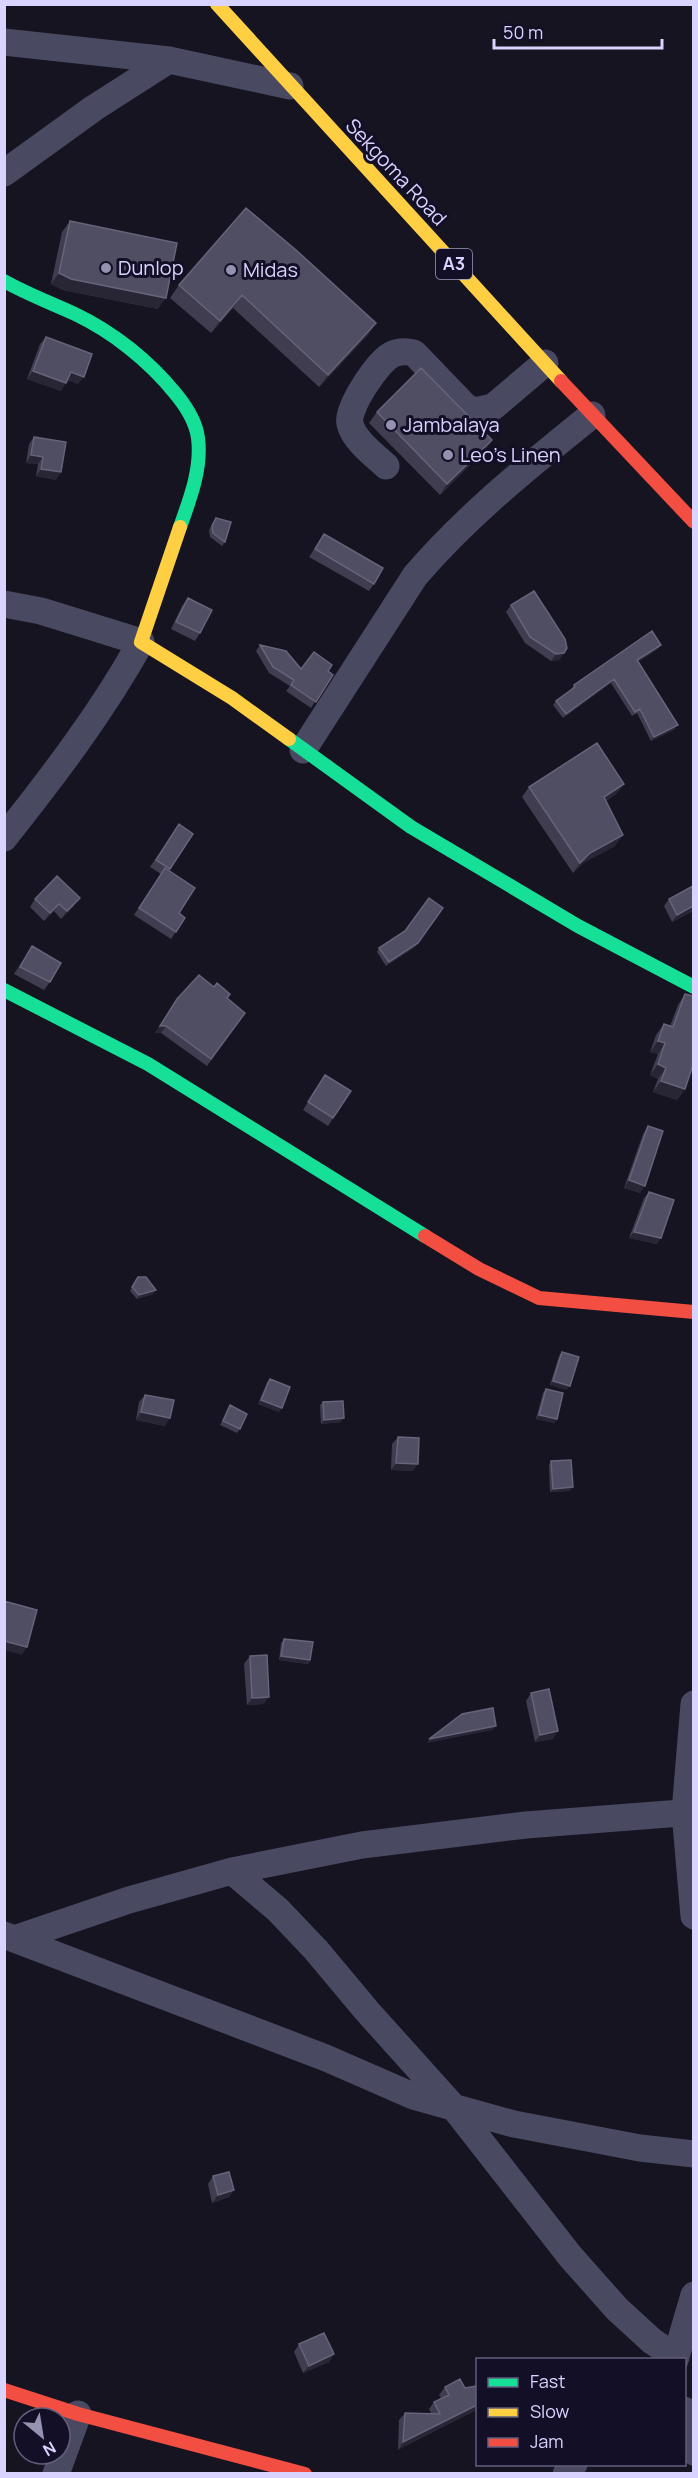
<svg xmlns="http://www.w3.org/2000/svg" width="698" height="2478" viewBox="0 0 698 2478" font-family="Manrope,sans-serif">
<style>
.lines{fill:none;stroke-linecap:round;stroke-linejoin:round}
.street{stroke:#4a4962;stroke-width:27}
.fast{stroke:#16e098;stroke-width:14}
.slow{stroke:#ffcf43;stroke-width:14}
.jam{stroke:#f24e42;stroke-width:14}
.wall{fill:#403d50}
.shaded-wall{fill:#282635}
.building{fill:#504e63;stroke:#66637b;stroke-width:1.5}
.poi-dot{fill:#9591b1;stroke:#130f26;stroke-width:2}
.labels{text-anchor:middle;stroke-width:6;stroke-linejoin:round;paint-order:stroke}
.shield{fill:#130f26;stroke:#9e99be;stroke-width:1.5}
.shield-label{font-size:18px;font-weight:bold;fill:#d9d4ff}
.street-label{font-size:20px;fill:#d9d4ff;stroke:#130f26}
.poi-label{font-size:20px;fill:#d9d4ff;stroke:#130f26;text-anchor:start}
</style>
<rect width="100%" height="100%" fill="#161421"/>
<g class="lines">
<path class="street" d="M4,42L169,60L290,86
M4,173L94,108L169,60
M386,466C374,455 354,440 350,424C346,409 377,363 391,355C398,351 406,351 414,353L466,407L475,411L493,407L545,363
M4,604L41,611L141,642C102,712 54,775 4,838
M303,750L415,576C467,515 529,466 592,415
M694,1704L685,1812L694,1916
M232,1871L278,1910L316,1950L367,2011L456,2110L570,2256L617,2309L652,2341L676,2357
M4,1935L326,2058L413,2096L514,2124L640,2148L694,2154
M14,1939L129,1900L232,1871L362,1845L526,1825L694,1812
M675,2360L694,2295
M684,2410L694,2452
M56,2474L78,2414
M566,2474L574,2464"/>
<path class="fast" d="M4,281C27,294 51,303 75,314C113,332 149,361 175,393C185,405 196,422 198,438C202,468 190,499 180,527
M289,739L411,827L578,926L694,987
M4,990L148,1064L425,1236"/>
<path class="slow" d="M217,4L561,381
M180,527L141,642L232,698L289,739"/>
<path class="jam" d="M561,381L694,522
M425,1236L479,1269L539,1298L694,1312
M4,2390L78,2414L305,2474"/>
</g>
<path class="wall" d="M246,208L376,323L367,336L319,387L233,308L211,333L170,298L179,285Z
M70,221L158,309L63,290L51,284L62,232Z
M46,337L78,384L67,380L61,391L27,379L40,344Z
M377,412L492,440L484,451L440,495L369,423Z
M34,437L56,480L36,476L38,464L26,463L29,444Z
M216,518L225,542L222,546L210,537L209,530Z
M324,534L374,584L369,591L309,557Z
M188,598L200,633L195,641L171,629L182,606Z
M511,605L564,653L559,660L551,661L525,643L506,612Z
M260,645L301,669L328,671L333,675L311,708L286,691L290,686L269,673L256,651Z
M658,649L638,662L675,729L651,741L637,713L632,716L611,683L563,718L553,705L556,701L572,689H571L574,685Z
M624,784L616,794L606,801L615,846L583,863L573,873L522,797L529,787Z
M179,824L193,834L169,871L179,913L185,918L171,939L134,915L161,874L150,867Z
M693,885V911L672,922L664,906L669,899Z
M35,899L74,906L61,919L54,911L44,921L30,907Z
M443,908L415,947L386,966L377,952L379,948Z
M32,946L50,982L44,990L14,974Z
M685,994L693,1070L692,1069L685,1089L677,1100L653,1092L658,1079L650,1075L658,1054L650,1052L656,1035L664,1024L670,1026L678,1005Z
M227,998L245,1013L207,1066L161,1033H155L177,999Z
M325,1075L351,1091L328,1126L303,1110Z
M648,1126L640,1193L624,1188L643,1134Z
M649,1192L657,1244L629,1238L644,1198Z
M138,1277L153,1294L137,1299L130,1291Z
M562,1352L567,1390L550,1385L559,1356Z
M270,1379L279,1412L258,1404L267,1382Z
M546,1389L557,1419L554,1423L536,1419L543,1393Z
M145,1395L165,1426L136,1420L139,1402Z
M323,1402L341,1422L321,1424L320,1405Z
M230,1405L240,1429L237,1433L220,1425Z
M398,1437L413,1471L391,1470L392,1444Z
M551,1461L570,1491L550,1492L549,1465Z
M284,1639L310,1660L308,1664L279,1660L281,1643Z
M250,1656L264,1704L247,1705L244,1664Z
M531,1693L553,1739L535,1742L526,1701Z
M213,2176L234,2190L229,2197L212,2203L208,2184Z
M299,2344L334,2354L329,2362L303,2373L294,2352Z
M477,2386L398,2450L399,2420L405,2413H431L429,2409L434,2402L441,2398L439,2395L445,2387L465,2388Z"/>
<path class="shaded-wall" d="M59,273L166,298L158,309L63,290L51,284Z
M242,295L233,308L211,333L220,321Z
M376,323L367,336L319,387L328,375Z
M33,371L66,383L61,391L27,379Z
M71,372L84,377L78,384L65,379Z
M492,440L484,451L440,495L447,484Z
M31,455L43,457L38,464L26,463Z
M41,469L61,472L56,480L36,476Z
M661,645L658,649L635,664L637,660Z
M564,653L559,660L551,661L556,654Z
M614,679L611,683L563,718L566,714Z
M678,725L675,729L651,741L654,737Z
M624,784L616,794L596,807L604,797Z
M623,835L615,846L583,863L573,873L580,863L590,853Z
M80,898L74,906L61,919L67,911Z
M59,904L54,911L44,921L50,913Z
M693,906V911L672,922L677,915Z
M418,943L415,947L386,966L389,962Z
M160,1026H166L161,1033H155Z
M658,1041L665,1043L658,1054L650,1052Z
M658,1064L666,1068L658,1079L650,1075Z
M661,1081L685,1089L677,1100L653,1092Z
M629,1180L645,1186L640,1193L624,1188Z
M634,1232L661,1238L657,1244L629,1238Z
M156,1290L153,1294L137,1299L139,1295Z
M553,1381L570,1386L567,1390L550,1385Z
M261,1400L282,1408L279,1412L258,1404Z
M141,1412L170,1418L165,1426L136,1420Z
M539,1415L557,1419L554,1423L536,1419Z
M344,1418L341,1422L321,1424L324,1420Z
M396,1463L418,1464L413,1471L391,1470Z
M573,1487L570,1491L550,1492L553,1489Z
M4,1641L27,1647L22,1655L4,1650Z
M281,1656L310,1660L308,1664L279,1660Z
M269,1697L264,1704L247,1705L252,1698Z
M496,1726L493,1730L427,1743L429,1739Z
M558,1731L553,1739L535,1742L540,1735Z
M234,2190L229,2197L212,2203L218,2195Z
M334,2354L329,2362L303,2373L309,2366Z
M477,2405V2410L398,2450L403,2442Z"/>
<path class="building" d="M246,208L296,250L376,323L328,375L242,295L220,321L179,285Z
M70,221L177,243L166,298L71,279L59,273Z
M46,337L92,354L84,377L71,372L66,383L33,371Z
M421,368L492,440L447,484L377,412Z
M34,437L66,442L61,472L41,469L43,457L31,455Z
M216,518L231,522L225,542L213,533L212,526Z
M324,534L383,568L374,584L315,549Z
M534,591L565,639L567,648L564,653L556,654L530,637L511,605Z
M188,598L212,610L200,633L176,622Z
M652,631L661,645L637,660L678,725L654,737L640,709L635,712L614,679L566,714L556,701L575,687L574,685Z
M260,645L286,651L301,669L314,652L332,665L328,671L333,675L316,702L291,685L294,680L273,667Z
M597,743L624,784L604,797L623,835L590,853L580,863L529,787Z
M179,824L193,834L170,869L156,860Z
M165,868L195,888L179,913L185,918L176,932L139,908Z
M57,876L80,898L67,911L59,904L50,913L35,899Z
M693,886V906L677,915L669,899Z
M429,898L443,908L418,943L389,962L379,948L405,931Z
M32,946L61,963L50,982L20,967Z
M199,975L214,987L217,983L230,994L227,998L245,1013L211,1059L166,1026H160L177,999Z
M685,994L693,996V1065L685,1089L661,1081L666,1068L658,1064L665,1043L658,1041L664,1024L673,1027Z
M325,1075L351,1091L333,1118L308,1102Z
M648,1126L663,1131L645,1186L629,1180Z
M649,1192L674,1200L661,1238L634,1232Z
M138,1277H146L156,1290L139,1295L132,1287Z
M562,1352L579,1357L570,1386L553,1381Z
M270,1379L290,1387L282,1408L261,1400Z
M546,1389L563,1393L557,1419L539,1415Z
M145,1395L174,1400L170,1418L141,1412Z
M343,1401L344,1418L324,1420L323,1402Z
M230,1405L247,1414L240,1429L223,1421Z
M398,1437L419,1438L418,1464L396,1463Z
M571,1460L573,1487L553,1489L551,1461Z
M4,1601L37,1610L27,1647L4,1641Z
M284,1639L313,1642L310,1660L281,1656Z
M267,1655L269,1697L252,1698L250,1656Z
M549,1689L558,1731L540,1735L531,1693Z
M493,1708L496,1726L429,1739L462,1714Z
M229,2172L234,2190L218,2195L213,2176Z
M324,2333L334,2354L309,2366L299,2344Z
M460,2379L465,2388L477,2386V2405L403,2442L405,2413L440,2414L434,2402L449,2395L445,2387Z"/>
<g class="poi-dot">
<circle cx="106" cy="268" r="6"/>
<circle cx="231" cy="270" r="6"/>
<circle cx="391" cy="425" r="6"/>
<circle cx="448" cy="455" r="6"/>
</g>
<g class="labels">
<rect class="shield" x="436" y="249" width="36" height="30" rx="4.5"/>
<g class="shield-label">
<text x="454" y="270">A3</text>
</g>
<g class="street-label">
<text transform="translate(396 172) rotate(47)" y="7">Sekgoma Road</text>
</g>
<g class="poi-label">
<text x="118" y="275">Dunlop</text>
<text x="243" y="277">Midas</text>
<text x="403" y="432">Jambalaya</text>
<text x="460" y="462">Leo's Linen</text>
</g>
</g>
<rect width="698" height="2478" fill="none" stroke="#d9d4ff" stroke-width="12"/>
<rect x="476" y="2358" width="210" height="108" fill="#130f26" stroke="#625e7d" stroke-width="1.5"/>
<rect x="488" y="2378" width="30" height="9" fill="#16e098" stroke="#625e7d" stroke-width="1.5"/>
<text x="530" y="2388" font-size="18" fill="#d9d4ff">Fast</text>
<rect x="488" y="2408" width="30" height="9" fill="#ffcf43" stroke="#625e7d" stroke-width="1.5"/>
<text x="530" y="2418" font-size="18" fill="#d9d4ff">Slow</text>
<rect x="488" y="2438" width="30" height="9" fill="#f24e42" stroke="#625e7d" stroke-width="1.5"/>
<text x="530" y="2448" font-size="18" fill="#d9d4ff">Jam</text>
<g transform="translate(42 2436) rotate(150)"><circle r="28" fill="#130f26" stroke="#625e7d" stroke-width="1.5"/>
<path d="M0-4.5L10 22L0 15L-10 22Z" fill="#9591b1"/>
<text y="-9" font-size="16" font-weight="bold" text-anchor="middle" fill="#d9d4ff">N</text>
</g>
<path d="M494 39v9h168v-9" fill="none" stroke="#d9d4ff" stroke-width="3"/>
<text x="503" y="39" font-size="18" fill="#d9d4ff" stroke="#130f26" stroke-width="4.5" paint-order="stroke">50 m</text>
</svg>
